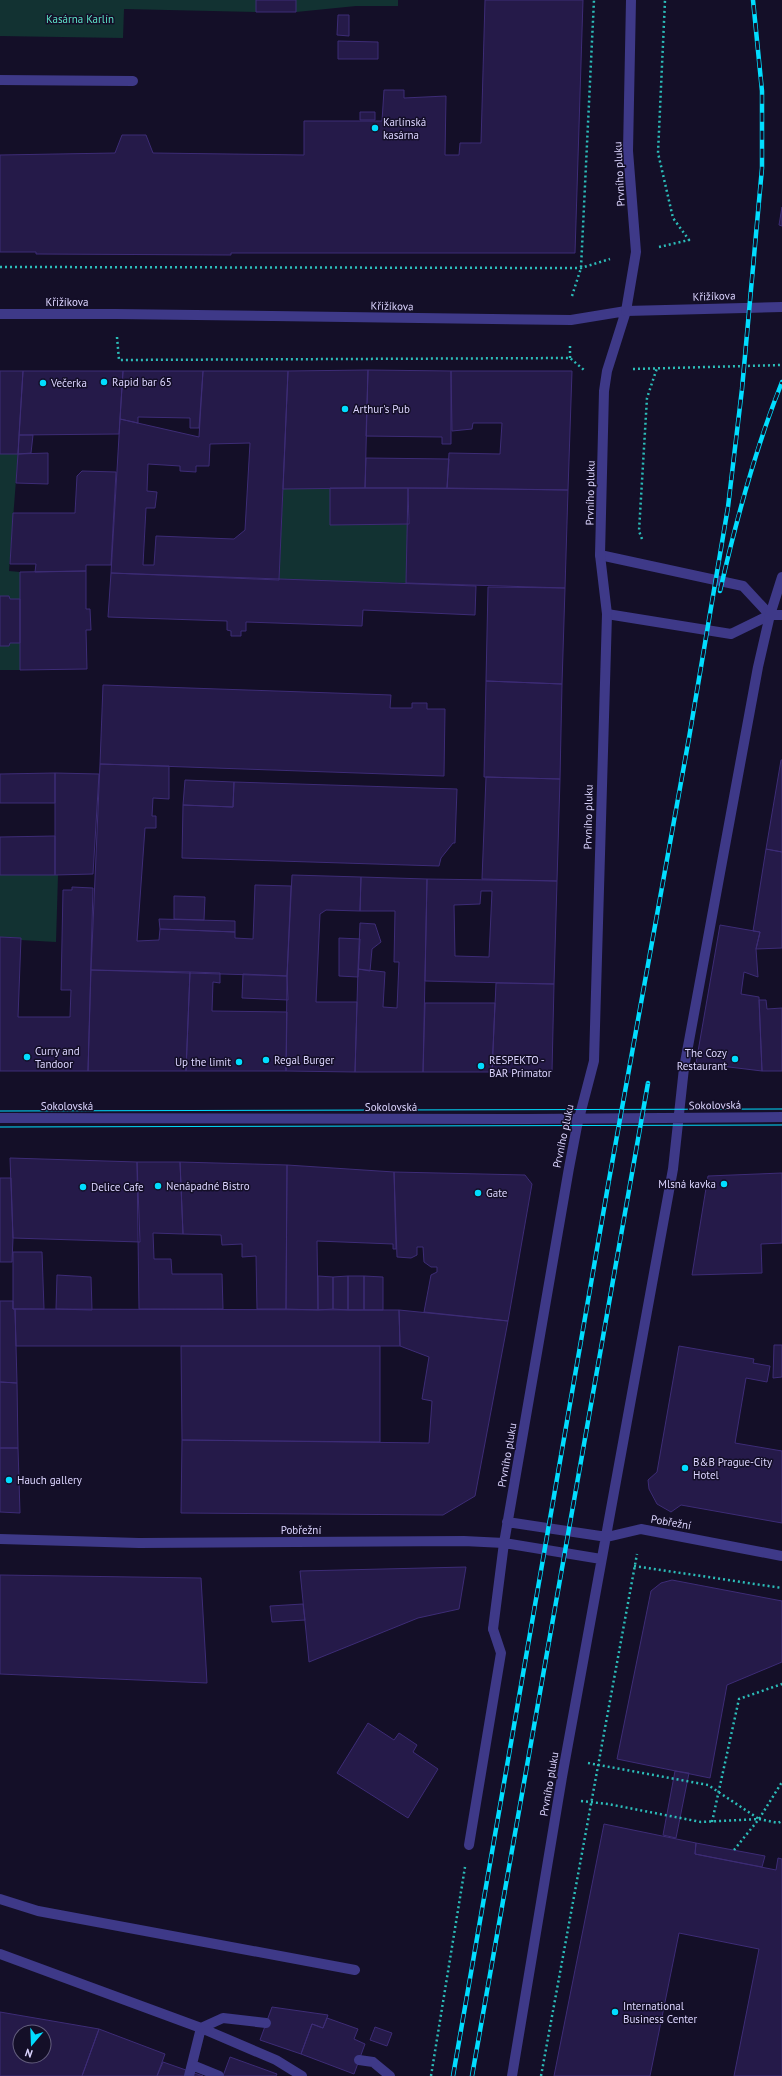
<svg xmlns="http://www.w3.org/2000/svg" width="782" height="2076" viewBox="0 0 782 2076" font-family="'PT Sans',sans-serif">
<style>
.green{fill:#123232}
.building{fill:#251a49;stroke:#3d2c76;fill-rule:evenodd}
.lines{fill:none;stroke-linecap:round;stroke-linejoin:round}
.path{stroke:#2cbdb9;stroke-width:2.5;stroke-dasharray:2 3;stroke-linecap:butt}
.service{stroke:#3e3988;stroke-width:10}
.minor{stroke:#3e3988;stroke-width:10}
.tertiary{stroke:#3e3988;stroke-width:10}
.tram{stroke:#01ddff;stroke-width:1}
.rail-casing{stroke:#01ddff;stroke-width:4.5}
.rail{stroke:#140f28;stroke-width:3;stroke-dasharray:9;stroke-linecap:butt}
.poi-dot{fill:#01ddff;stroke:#140f28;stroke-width:1.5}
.labels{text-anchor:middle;stroke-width:3;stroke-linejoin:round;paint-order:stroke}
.park-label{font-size:11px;fill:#5de3c7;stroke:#140f28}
.poi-label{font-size:11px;fill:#dcd5ff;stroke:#140f28;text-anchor:start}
.street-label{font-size:11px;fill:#dcd5ff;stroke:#140f28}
</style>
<rect width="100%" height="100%" fill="#140f28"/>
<path class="green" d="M0,0H256V12L124,9L123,38L0,36Z
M296,0H398V6H356L296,12Z
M0,454H18L9,571L20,572V599H10L9,596H0Z
M330,488V525L409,524L406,583L279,580L283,489Z
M10,643H20V670H0V646H9Z
M0,875H58L56,942L21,940V938L0,937Z"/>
<path class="building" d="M256,0H296V12H256Z
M485,0H583L575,253H231V255L36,254V252H0V155L115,153L122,135H146L153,153L304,155V121H382L384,90H404V98L446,96L445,155H459L460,143H481Z
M338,15H349V36L337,35Z
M338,41L378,42V59H338Z
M360,112H375V120H360Z
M782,207V226L779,225Z
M368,370L365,488L283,489L288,371Z
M368,370L451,371V444H442V437L366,436Z
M0,371H23L18,454H0Z
M23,371H123L119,434L19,435Z
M123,371H203L199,428H190V418L138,417V423L120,419Z
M203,371H288L279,580L111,573L120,419L199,437ZM250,443L245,530L234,539L156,536L154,565H143L146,508H155L157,492L147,491L148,464L180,466V471L196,472V466H209L210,444Z
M451,371H572L568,490L447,488L449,453L500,454L502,423H473L472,429L452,431Z
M19,435H33L31,453L18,454Z
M48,453V484L16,483L18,454Z
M366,458L449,459L447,488H365Z
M82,471L116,472L111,565H86V571L35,572L36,564H10L13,513H75L77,476Z
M330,488H408L409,524L330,525Z
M408,488L568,490L565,588L406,583Z
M86,571V609H90L91,630H86L87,669L20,670V572Z
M111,573L476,586L475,615L363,610L362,626L246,622V631H241V636H231V631L227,630V621L108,617Z
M488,587L565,588L562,684L486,681Z
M0,596H9L10,599H20V643H10L9,646H0Z
M486,681L562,684L560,779L484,777Z
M103,685L391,695L390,708H412V703H427V709H445L444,776L100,764Z
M781,760H782V852L766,849Z
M100,764L169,766V799L153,798L152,816H156V828H145L137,941L159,940L160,929L235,932V938L253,939L255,885L291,886L287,976L91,970Z
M55,773V803H0V774Z
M55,773L99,774L93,874L55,875Z
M486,777L560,779L557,881L482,879Z
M185,780L234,782L233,807L183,805Z
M234,782L457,789L455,843H453L441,858L439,866L182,858L183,805L233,807Z
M55,836V875H0V837Z
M766,849L782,852V948L756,949L760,932L753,931Z
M292,875L361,877L360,911L326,910L320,914L316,1002H357L355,1072L286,1071L287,976Z
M361,877L427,879L423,1072H355L358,969L385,972L383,1007L397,1008L399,962H394L395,911H360Z
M427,879L557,881L554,984L425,981ZM481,891H492L489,957L455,956L454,905L480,904Z
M72,887L93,888L88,1071H0V937L21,938L18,1017H70L71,990H61L63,890H72Z
M174,896L205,897L204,920L174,919Z
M159,919L235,921V932L160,929Z
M360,923L375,924L381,942L372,949L370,971L358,969Z
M720,925L760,932L756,949L758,977L744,972L741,994L759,997L762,1071L696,1063Z
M339,938L360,939L358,977L339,976Z
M91,970L190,972L186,1071H88Z
M190,972L220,973V983L213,982L212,1011L287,1012L286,1071H186Z
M243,974L287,976L288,1000L242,998Z
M496,983L554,984L552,1072H492Z
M759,1000H766L767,1009L782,1008V1071H762Z
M425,1003H495L492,1072H423Z
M10,1158L137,1162L140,1242L13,1238Z
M137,1162H180L183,1234L153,1233L154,1259H171L172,1274H222L223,1309H139Z
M180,1162L287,1165L286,1309H257L256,1256L242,1257V1244L222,1245L221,1235L183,1234Z
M287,1165L394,1172L396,1249H393V1244L317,1241L318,1310L286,1309Z
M394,1172L525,1175L532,1184L508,1321L424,1312L431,1275L437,1272V1267H431L424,1262L423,1247H417V1255L411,1258L397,1257Z
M782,1173V1243L761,1244L762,1273L692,1275L708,1176Z
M0,1178H11L13,1238L12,1262H0Z
M13,1252H42L44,1309H13Z
M57,1275L91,1277L92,1310L56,1309Z
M318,1276L333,1277V1309L318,1310Z
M348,1276V1310L333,1309V1277Z
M348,1276H364V1310H348Z
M364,1276L383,1277V1310H364Z
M0,1301H13V1309H15L17,1383L0,1382Z
M15,1309L399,1310L400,1346H16Z
M399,1310L508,1321L475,1496L443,1515L181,1513L182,1440L429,1443L432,1401L422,1399L429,1357L400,1346Z
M774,1345H782V1377L773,1378Z
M181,1346H380V1442L182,1440Z
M679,1346L754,1359L753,1363L770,1366L767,1382L746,1378L735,1443L782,1451V1523L681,1505L671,1512L657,1504L649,1489L648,1480L657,1472Z
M0,1382L17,1383L18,1448H0Z
M0,1448H18L20,1513L0,1512Z
M466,1567L459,1609L418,1618L309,1662L300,1571Z
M0,1575L201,1578L207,1683L0,1674Z
M672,1580L782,1601V1662L727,1685L710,1778L617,1759L651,1591L661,1583Z
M303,1604L305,1620L272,1622L270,1606Z
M368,1723L394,1740L399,1733L417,1745L413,1752L438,1769L408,1818L337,1773Z
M675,1771L689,1773L676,1838L663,1835Z
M604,1824L696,1843L695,1854L776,1870L778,1858L782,1859V2076H734L759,1949L679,1933L650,2076H554Z
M696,1843L765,1856L762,1867L695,1854Z
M272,2007L328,2015L323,2028L312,2024L301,2054L260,2040Z
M0,2012L99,2029L82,2076H0ZM20,2032H44V2056H20Z
M327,2018L358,2029L354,2039L365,2044L354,2074L301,2054L312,2024L323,2028Z
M375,2027L392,2033L387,2046L370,2040Z
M99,2029L165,2054L157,2076H82Z
M230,2057L277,2074L276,2076H223Z
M163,2062L203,2076H157Z"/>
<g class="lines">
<path class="path" d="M659,247L689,240L673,218L658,153L665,0
M0,267L581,268L610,259
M572,296L581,268L594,0
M117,337L119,360L570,358L584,370
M570,358V343
M633,369L782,365
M642,539L639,531L647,398L657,368
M634,1566L782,1588
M588,1763L708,1785L759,1819
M581,1801L608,1804L701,1822L759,1819L778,1823L782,1821
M712,1822L739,1699L782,1684
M734,1850L759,1819L782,1782
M431,2076L465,1867
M541,2076L637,1554"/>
<path class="service" d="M0,80L133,81
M600,555L743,586L770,615L731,634L607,614
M469,1845L501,1653L493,1629
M0,1899L38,1911L355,1970
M0,1954L201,2028L276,2060L302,2076
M201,2028L223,2018L266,2023
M359,2060L373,2062L390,2076
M192,2065L219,2076
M189,2076L201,2028"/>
<path class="minor" d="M0,314H116L571,320L626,311L607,371L604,391L600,555L607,614L594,1061L577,1126L569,1168L504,1543L493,1629
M770,615H782
M0,1118L526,1119L782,1117
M507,1522L607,1537L641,1529L782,1556
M0,1539L139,1543L464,1541L504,1543L601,1559
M512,2076L562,1777L673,1169L684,1068L758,667L770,615L782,577"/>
<path class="tertiary" d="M631,0L628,151L636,252L626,311L782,307"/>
<path class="tram" d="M0,1111L782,1109
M0,1127L782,1125"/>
<defs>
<path id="rail" d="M720,591C736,521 755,449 782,382
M453,2076L609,1180L689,738L728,507L742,389L762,168V91L753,0
M472,2076L648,1083"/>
</defs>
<use href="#rail" class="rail-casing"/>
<use href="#rail" class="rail"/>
</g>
<g class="poi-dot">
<circle cx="375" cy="128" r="4"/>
<circle cx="104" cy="382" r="4"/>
<circle cx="43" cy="383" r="4"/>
<circle cx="345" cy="409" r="4"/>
<circle cx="27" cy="1057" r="4"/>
<circle cx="735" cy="1059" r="4"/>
<circle cx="266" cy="1060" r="4"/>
<circle cx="239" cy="1062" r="4"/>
<circle cx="481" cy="1066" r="4"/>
<circle cx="724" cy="1184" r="4"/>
<circle cx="158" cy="1186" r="4"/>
<circle cx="83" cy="1187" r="4"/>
<circle cx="478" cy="1193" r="4"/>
<circle cx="685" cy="1468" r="4"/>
<circle cx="9" cy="1480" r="4"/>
<circle cx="615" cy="2012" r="4"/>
</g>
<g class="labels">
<g class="park-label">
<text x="80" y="23">Kasárna Karlín</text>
</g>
<g class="poi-label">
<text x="383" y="126">Karlínská<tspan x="383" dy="13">kasárna</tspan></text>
<text x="112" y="386">Rapid bar 65</text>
<text x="51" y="387">Večerka</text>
<text x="353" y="413">Arthur's Pub</text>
<text x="35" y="1055">Curry and<tspan x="35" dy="13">Tandoor</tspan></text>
<text x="727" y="1057" text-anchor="end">The Cozy<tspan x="727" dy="13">Restaurant</tspan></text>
<text x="274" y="1064">Regal Burger</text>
<text x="489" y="1064">RESPEKTO -<tspan x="489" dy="13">BAR Primator</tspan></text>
<text x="231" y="1066" text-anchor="end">Up the limit</text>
<text x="716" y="1188" text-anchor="end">Mlsná kavka</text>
<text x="166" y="1190">Nenápadné Bistro</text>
<text x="91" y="1191">Delice Cafe</text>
<text x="486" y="1197">Gate</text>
<text x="693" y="1466">B&amp;B Prague-City<tspan x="693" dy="13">Hotel</tspan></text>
<text x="17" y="1484">Hauch gallery</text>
<text x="623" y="2010">International<tspan x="623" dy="13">Business Center</tspan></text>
</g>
<g class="street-label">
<text transform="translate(619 174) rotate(-93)" y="4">Prvního pluku</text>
<text transform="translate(714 296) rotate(-2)" y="4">Křižíkova</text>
<text x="67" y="306">Křižíkova</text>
<text transform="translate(392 306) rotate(1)" y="4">Křižíkova</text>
<text transform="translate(590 493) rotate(-89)" y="4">Prvního pluku</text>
<text transform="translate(588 817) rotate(-89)" y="4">Prvního pluku</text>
<text transform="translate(715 1105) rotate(-1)" y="4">Sokolovská</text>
<text x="67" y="1110">Sokolovská</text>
<text x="391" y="1111">Sokolovská</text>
<text transform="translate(563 1136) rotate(-78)" y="4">Prvního pluku</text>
<text transform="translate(507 1455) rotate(-80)" y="4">Prvního pluku</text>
<text transform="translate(671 1522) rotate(10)" y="4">Pobřežní</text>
<text x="301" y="1534">Pobřežní</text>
<text transform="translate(549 1784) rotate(-80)" y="4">Prvního pluku</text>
</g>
</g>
<g transform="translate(32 2044) rotate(199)"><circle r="19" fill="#140f28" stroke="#645e7e"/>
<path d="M0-3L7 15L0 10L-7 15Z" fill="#01ddff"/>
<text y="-6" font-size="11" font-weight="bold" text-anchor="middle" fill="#dcd5ff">N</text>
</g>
</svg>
